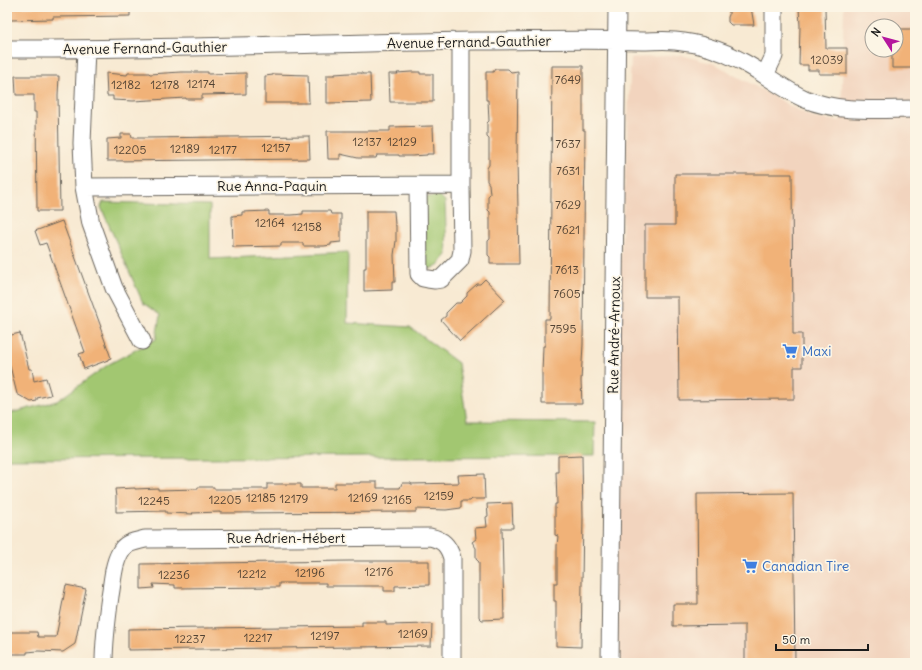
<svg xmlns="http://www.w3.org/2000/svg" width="922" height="670" viewBox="0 0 922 670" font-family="Delius,sans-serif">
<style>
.built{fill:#f2d4be;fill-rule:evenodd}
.green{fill:#a2c771;stroke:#5f7246}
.building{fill:#f1b278}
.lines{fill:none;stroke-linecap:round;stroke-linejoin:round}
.minor-casing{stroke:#69645c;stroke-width:19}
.minor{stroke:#fff;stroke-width:17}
.labels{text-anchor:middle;stroke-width:3.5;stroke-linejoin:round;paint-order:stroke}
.number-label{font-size:12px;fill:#514233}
.street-label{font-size:14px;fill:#1c1c1c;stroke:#fcf5e5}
.shop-label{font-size:14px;fill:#366cbe;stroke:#fcf5e5;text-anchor:start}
</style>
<rect width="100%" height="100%" fill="#fcf5e5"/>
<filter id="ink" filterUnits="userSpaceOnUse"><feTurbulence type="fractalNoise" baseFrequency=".025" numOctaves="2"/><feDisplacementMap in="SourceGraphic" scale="8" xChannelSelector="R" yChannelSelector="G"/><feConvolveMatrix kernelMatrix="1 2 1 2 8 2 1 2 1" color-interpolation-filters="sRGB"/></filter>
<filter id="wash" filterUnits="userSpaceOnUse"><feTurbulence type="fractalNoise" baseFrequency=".012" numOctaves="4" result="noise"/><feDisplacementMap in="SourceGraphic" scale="16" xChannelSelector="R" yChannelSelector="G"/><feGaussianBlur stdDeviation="0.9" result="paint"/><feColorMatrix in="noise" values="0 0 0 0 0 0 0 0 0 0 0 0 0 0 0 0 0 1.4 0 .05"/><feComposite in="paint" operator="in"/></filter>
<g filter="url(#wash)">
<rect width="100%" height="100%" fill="#f8ead3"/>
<path class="built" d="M844,7H915V663H610L612,431L631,58L681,55L715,64L755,86L796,109L814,118L841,121ZM872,26H896V50H872Z"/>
<path class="green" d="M440,196L445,201L447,255L437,266L429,269L424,265L425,197Z
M103,202L210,205V259L348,252L347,323L410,327L458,363L467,421L595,422L594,456L7,459V414L57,401L109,364L156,339L160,315L143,303L101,207Z"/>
<g id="blocks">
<path class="building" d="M7,7H130V16L53,17V19L11,20L7,16Z
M729,7H751L754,25H731L728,22V17L729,15Z
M799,7H825L826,48H847V74H819V70H808V65H799L800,26Z
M896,29H915V68H892V50H896Z
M552,66H583V130H585L583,344L581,381L582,404H542V373L543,346H545V319H550Z
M495,69H508L511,72L518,71L517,158L519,264H490V257L488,255V241L490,239V212L488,210V196L490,194L489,184L487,181V168L489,165V139L487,137V123L489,121L488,100H486V72H493Z
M181,72H208V74L246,73V94L202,95V99H186V98L133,101L113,100V96H107L106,73L127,75L128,73H149L150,74Z
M411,72H420V74H433V102H390L389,74H398L397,73Z
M349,73H362V74H370L371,102L327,103V75H335V74Z
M273,74L308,75L309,103H265V76L273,75Z
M15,76H59L58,95L60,211H37L36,112H34V95H16Z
M433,126L434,154H427V155L412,156H399V155H377L376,158H358L340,154V159H328L327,131H390V127Z
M121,134H131L132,138H145L309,136L310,159L107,161V139L121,138Z
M675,174H792L793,334H802V367H794V399L679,400L678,297H645V225H675Z
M269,211V215H292L303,214V211H330L331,214H341V242L331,243V245L324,246H303V243H281V246L233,247L232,216L242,215V212Z
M366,211H394L395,225H396V241L394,255L395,282H392V290L364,291V268H366Z
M62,221L101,327H100L111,358L108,359V360L84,369L79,354L85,352L46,243L40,245L35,231Z
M485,279L505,300L460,341L441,320L446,316V313L456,303H460L467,296V293L477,284H480Z
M20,333L29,369H32L34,381L46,378L51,395L37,398V401L31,402L17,394L10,366L7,367V336Z
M582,455L583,517L581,647L556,646V601H554V583H557V546L558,536L555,535V504H557L556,472H558V456Z
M484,474L485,499H472L470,501H461V508L446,510L416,509V512L220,513V512L192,513L193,514L166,513V511L116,512V497L115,489L135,488V489L158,488V490L198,489V487H214V489H267V484H301V488H335V483H360V482H377V488H400L402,483H411V484L459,483L458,475Z
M793,493L795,663H745V625L673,626V604H698L697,494Z
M512,503L513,528H502L504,619L482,620L479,617V562L476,559V548L472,542L476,539L475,528L487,527L486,517L488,516L487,504Z
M349,561H429V585L395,586V591H384V586H326V583H279V587L175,588V585L153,584L154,588L141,589V564Z
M66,585L86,589L75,644L63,652L38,651L27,652V654H7V632H37L38,637H56Z
M362,622H386V625L432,624L431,646L128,650V629L362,626Z"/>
</g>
</g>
<g filter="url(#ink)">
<use href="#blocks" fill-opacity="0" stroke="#69645c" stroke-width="1"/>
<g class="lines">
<defs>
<path id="minor" d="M7,49C163,50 319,43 476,41C531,41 587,39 642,41C653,41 664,40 675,41C698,43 721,50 741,61C763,72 782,89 805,99C839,113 879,109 915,109
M86,49L82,143L84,187L91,224L114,288L142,341
M765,75L774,56V7
M418,185L419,274L423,278L428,279L435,280L441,279L460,260L462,251L461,185V42
M84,187L461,185
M104,663C104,640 107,618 110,596C113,580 113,561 123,548C128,542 138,541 145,539L430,537C443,540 448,545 452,558V663
M610,663L617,7"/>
</defs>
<use href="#minor" class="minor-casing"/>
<use href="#minor" class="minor"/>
</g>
</g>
<defs>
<symbol id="supermarket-bare" viewBox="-9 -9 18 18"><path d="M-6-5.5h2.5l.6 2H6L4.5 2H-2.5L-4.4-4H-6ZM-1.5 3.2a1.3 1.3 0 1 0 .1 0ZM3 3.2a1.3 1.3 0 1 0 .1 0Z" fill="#3f7fe0" stroke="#fcf5e5" stroke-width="2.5" paint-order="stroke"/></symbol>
</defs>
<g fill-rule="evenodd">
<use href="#supermarket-bare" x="779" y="340" width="22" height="22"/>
<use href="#supermarket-bare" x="739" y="555" width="22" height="22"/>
</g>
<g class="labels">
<g class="number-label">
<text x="827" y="64">12039</text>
<text x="568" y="84">7649</text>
<text x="201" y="88">12174</text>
<text x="126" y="89">12182</text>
<text x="165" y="89">12178</text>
<text x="367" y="146">12137</text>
<text x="402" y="146">12129</text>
<text x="568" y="148">7637</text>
<text x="276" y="152">12157</text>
<text x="185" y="153">12189</text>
<text x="130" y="154">12205</text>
<text x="223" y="154">12177</text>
<text x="568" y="175">7631</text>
<text x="568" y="209">7629</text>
<text x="270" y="227">12164</text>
<text x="307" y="231">12158</text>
<text x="568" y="234">7621</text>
<text x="567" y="274">7613</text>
<text x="567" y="298">7605</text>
<text x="563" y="333">7595</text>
<text x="439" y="500">12159</text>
<text x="261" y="502">12185</text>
<text x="363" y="502">12169</text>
<text x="294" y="503">12179</text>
<text x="225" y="504">12205</text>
<text x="397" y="504">12165</text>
<text x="154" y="505">12245</text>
<text x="379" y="576">12176</text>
<text x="310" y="577">12196</text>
<text x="252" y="578">12212</text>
<text x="174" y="579">12236</text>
<text x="413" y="638">12169</text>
<text x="325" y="640">12197</text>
<text x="258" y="642">12217</text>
<text x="190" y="643">12237</text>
</g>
<g class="street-label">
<text transform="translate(469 42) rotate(-1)" y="5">Avenue Fernand-Gauthier</text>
<text transform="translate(145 48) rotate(-1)" y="5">Avenue Fernand-Gauthier</text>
<text x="272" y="191">Rue Anna-Paquin</text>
<text transform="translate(614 335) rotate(-89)" y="5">Rue André-Arnoux</text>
<text x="286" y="543">Rue Adrien-Hébert</text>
</g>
<g class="shop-label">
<text x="802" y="356">Maxi</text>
<text x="762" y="571">Canadian Tire</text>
</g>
</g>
<rect width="922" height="670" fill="none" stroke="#fcf5e5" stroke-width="24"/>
<g transform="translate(884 38) rotate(306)"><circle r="19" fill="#fcf5e5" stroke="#a29e95"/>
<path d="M0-3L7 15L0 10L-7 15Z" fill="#b5179e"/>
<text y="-6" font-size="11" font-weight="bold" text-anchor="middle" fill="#1c1c1c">N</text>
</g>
<path d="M776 644v6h92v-6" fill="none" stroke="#1c1c1c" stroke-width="2"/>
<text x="782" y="644" font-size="12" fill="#1c1c1c" stroke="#fcf5e5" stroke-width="3" paint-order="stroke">50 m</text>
</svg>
